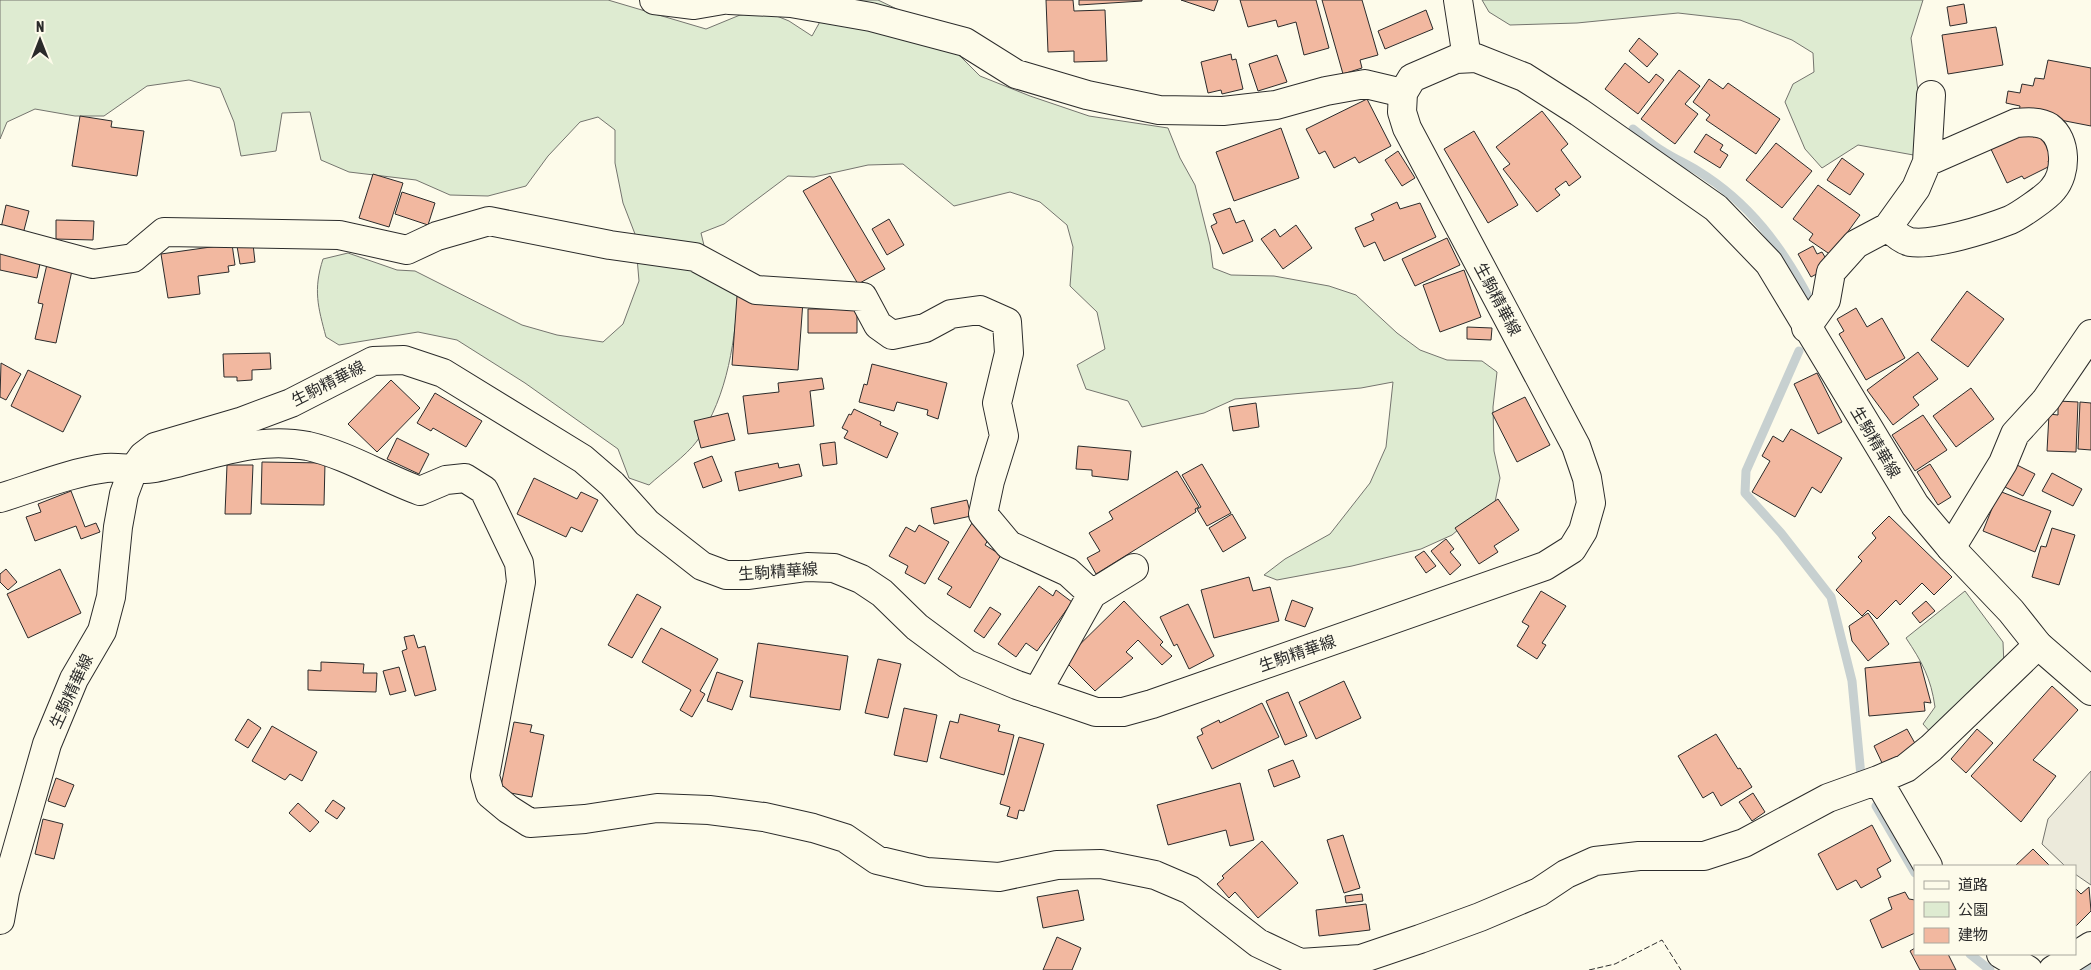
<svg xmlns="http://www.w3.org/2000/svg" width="2091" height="970" viewBox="0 0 2091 970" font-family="'Asap Condensed','Noto Sans JP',sans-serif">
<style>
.green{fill:#deebd1;stroke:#74746e}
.parking{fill:#eceadb;stroke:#74746e}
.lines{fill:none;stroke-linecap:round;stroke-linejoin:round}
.stream{stroke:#c7d0d0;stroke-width:9}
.building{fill:#f2b8a0;stroke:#2b2b2b}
.minor-casing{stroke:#2b2b2b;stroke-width:30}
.major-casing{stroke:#2b2b2b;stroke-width:30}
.minor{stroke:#fdfbea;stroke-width:28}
.major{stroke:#fdfbea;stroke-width:28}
.fence{stroke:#2b2b2b;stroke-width:1;stroke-dasharray:6 2.5;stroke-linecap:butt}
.labels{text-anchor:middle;stroke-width:4;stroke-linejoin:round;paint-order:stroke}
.street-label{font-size:16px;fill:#2b2b2b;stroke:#fdfbea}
</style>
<rect width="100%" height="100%" fill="#fdfbea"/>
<path class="green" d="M0,0H608L706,29L740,15L767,12L789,21L812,36L832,0H878L928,24L980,76L1030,96L1089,116L1168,128L1180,158L1195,185L1210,245L1213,268L1231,275L1274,276L1329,286L1356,295L1397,333L1420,350L1447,360L1482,361L1497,372L1493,407L1494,451L1500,478L1495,502L1479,512L1452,535L1421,549L1352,566L1277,580L1264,575L1285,559L1330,534L1370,483L1386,447L1393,382L1361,388L1235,399L1204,413L1142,427L1128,401L1086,389L1077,365L1105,349L1097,312L1070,286L1073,247L1067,225L1040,202L1010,192L954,206L903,164L868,165L814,177L788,176L724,224L701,233L709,266L739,284C735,339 729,394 697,441C686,456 663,472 649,485L629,478L618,449L525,383L457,340L418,332L339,345L326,337C318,307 313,290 323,259L348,253L397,270L415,271L522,325L557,335L603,342L623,324L639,281L635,234L623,203L615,163V130L598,117L580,122L548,156L526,186L488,196L450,195L416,180L349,172L321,160L310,112L282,113L276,151L241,156L234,122L220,88L189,80L147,86L104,116H75L35,109L7,122L0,139Z
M1482,0H1923L1911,38L1920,106L1919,156L1858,145L1822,168L1805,149L1785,102L1793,84L1814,72L1813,53L1792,40L1740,20L1678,13L1577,23L1510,25L1489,12Z
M1965,591L2003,642L2004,666L1933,735L1923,724L1935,707C1931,678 1922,662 1906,638Z"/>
<path class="parking" d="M2091,771V885L2075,874V866H2065L2042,844L2048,819Z"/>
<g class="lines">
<path class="stream" d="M1633,129C1643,137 1653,146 1664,152C1675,159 1687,164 1698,171C1750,203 1782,247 1810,300
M1799,351L1746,471L1745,493L1781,533L1831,597L1852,681L1861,776
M1876,806L1915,873
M1970,954L1990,970
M2081,970L2091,964"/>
</g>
<path class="building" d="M1046,0H1073L1074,11L1105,10L1107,61L1074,62V51L1048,52Z
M1079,0H1142V1L1079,5Z
M1181,0H1218L1214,11Z
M1240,0H1316L1329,48L1304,55L1296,22L1278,27L1276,20L1248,27Z
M1322,0H1362L1378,55L1360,60L1362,68L1343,74Z
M1964,4L1967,23L1950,26L1947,7Z
M1426,10L1433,29L1385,49L1378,31Z
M1996,27L2003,65L1948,74L1942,35Z
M1639,38L1658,54L1647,67L1629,51Z
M1231,54L1232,60L1236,59L1243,89L1222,94L1221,90L1208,93L1201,62Z
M1277,55L1287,82L1258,91L1249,64Z
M2048,60L2091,68V126L2019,112L2020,106L2006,103L2008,91L2020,93L2022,84L2033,86L2035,78L2044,79Z
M1625,63L1649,83L1656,74L1664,80L1638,114L1605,89Z
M1679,70L1700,86L1685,104L1698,114L1675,144L1641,119Z
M1709,79L1723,89L1728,83L1780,119L1756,154L1706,120L1710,115L1693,102Z
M1367,99L1391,146L1359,163L1355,157L1334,168L1325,151L1319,154L1306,129Z
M1542,111L1568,144L1561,150L1581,177L1569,186L1566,181L1555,189L1560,195L1537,212L1503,169L1510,164L1496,147Z
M80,116L112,121L111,127L144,131L137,176L72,166Z
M2028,126L2033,137L2045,132L2057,157L2048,161L2050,166L2024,179L2022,176L2007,183L1989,145Z
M1281,128L1299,178L1234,201L1216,152Z
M1474,131L1518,205L1488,223L1444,149Z
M1706,134L1723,145L1720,150L1728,155L1720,168L1694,152Z
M1776,143L1812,171L1782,208L1746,180Z
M1398,151L1415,178L1402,186L1385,160Z
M1842,158L1864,174L1850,195L1827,180Z
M373,174L403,183L389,227L359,218Z
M830,176L885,269L858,284L803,191Z
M1818,185L1860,215L1831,255L1809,240L1813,234L1793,219Z
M402,192L435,203L428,225L395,214Z
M1397,202L1400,209L1420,203L1436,237L1384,261L1375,242L1364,247L1355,228L1374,220L1371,214Z
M6,205L29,211L23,234L1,228Z
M1230,208L1236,223L1244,220L1253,241L1223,254L1211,226L1217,223L1213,214Z
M889,219L904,245L887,255L872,229Z
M56,220L94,221L93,240L56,239Z
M1296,225L1312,248L1283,269L1261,239L1275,229L1280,237Z
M1447,238L1460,265L1415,286L1402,259Z
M232,244L235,265L228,266L229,272L198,276L200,294L168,298L161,254Z
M253,244L255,262L240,264L237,246Z
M1813,246L1817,254L1822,252L1828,262L1824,270L1811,277L1798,254Z
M0,250L41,259L37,278L0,270Z
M48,260L73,266L56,343L35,339L43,304L38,303Z
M1464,270L1481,317L1440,332L1423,285Z
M1967,291L2004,319L1968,367L1931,340Z
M737,296L803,301L798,370L732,365Z
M1856,308L1867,327L1882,318L1905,358L1866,380L1839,334L1844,331L1837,319Z
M808,309H857V333H808Z
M1467,327L1492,328L1491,340L1467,339Z
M1918,352L1938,379L1913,397L1919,405L1893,425L1867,390Z
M270,353L271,369L252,370V380L237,381V377H224L223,354Z
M1,363L21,374L6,400L0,397Z
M872,364L947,383L938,419L927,415L928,410L897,402L894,411L859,402L864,384L867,385Z
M28,370L81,396L63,432L11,406Z
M1817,373L1842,422L1818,434L1794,384Z
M822,378L824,389L810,391L814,426L748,434L743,396L779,392L778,383Z
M391,380L420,408L377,452L348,424Z
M1971,388L1994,419L1956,447L1933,416Z
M435,393L482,421L466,447L433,428L431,431L417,423Z
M1525,397L1550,445L1517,462L1492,413Z
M2058,401L2078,402L2076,452L2047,451L2049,414L2058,415Z
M2080,402L2091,403V450L2078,449Z
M1256,403L1259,427L1233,431L1229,407Z
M854,409L881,422L880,425L898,433L887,458L844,438L848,431L842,428L849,414L851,415Z
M728,413L735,440L701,448L694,421Z
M1923,415L1947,450L1915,471L1892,435Z
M1791,429L1842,458L1821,493L1812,487L1795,517L1752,492L1770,461L1762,456L1773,436L1783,442Z
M397,438L429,454L419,474L387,459Z
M835,442L837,464L823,466L820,444Z
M1078,446L1131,451L1128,480L1092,476V470L1076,469Z
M712,456L722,481L703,488L694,463Z
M262,462L325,463L324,505L261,504Z
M778,463L779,468L799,464L802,476L739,491L735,472Z
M2013,463L2035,474L2023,496L2001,485Z
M1202,464L1231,513L1207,526L1197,509L1201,507L1182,475Z
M1930,464L1951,497L1938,505L1917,472Z
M227,465H253L251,514H225Z
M1177,471L1199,507L1195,509L1196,512L1096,574L1087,558L1100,551L1089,533L1113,519L1109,512Z
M2052,473L2082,489L2073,506L2042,491Z
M534,478L577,499L581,492L598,500L582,532L571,527L566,537L517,514Z
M71,491L85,527L96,523L100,532L81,539L76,526L35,541L26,517L41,512L38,504Z
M1999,491L2051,511L2035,552L1983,531Z
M1498,499L1519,530L1494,546L1498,552L1479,564L1455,528Z
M967,500L971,516L934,524L931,508Z
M1232,514L1246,538L1223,552L1209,528Z
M1889,516L1952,577L1934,595L1922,583L1900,605L1896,600L1877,619L1868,610L1862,616L1836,590L1862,561L1858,557L1876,538L1872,533Z
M972,523L991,535L985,545L1001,555L970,608L947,594L952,587L938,579Z
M919,525L949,542L925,584L905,573L908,566L889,556L906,527L915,532Z
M2052,528L2075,535L2059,585L2032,577L2041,546L2046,547Z
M1446,539L1454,549L1450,552L1461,565L1450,575L1431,551Z
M1424,551L1436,566L1426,573L1415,557Z
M6,569L17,582L8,590L0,582V574Z
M60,569L81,613L28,638L7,594Z
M1249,577L1253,591L1270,587L1279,621L1214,638L1201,590Z
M1039,586L1053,596L1056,590L1072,602L1037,651L1026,643L1016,657L998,644Z
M1541,591L1566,606L1542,643L1546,645L1537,659L1517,646L1529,626L1522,622Z
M637,594L661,607L632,658L608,645Z
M1292,600L1313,608L1305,627L1285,620Z
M1124,601L1163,642L1160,645L1172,656L1162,665L1138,640L1126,652L1133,658L1095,691L1064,660Z
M1926,601L1935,611L1920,623L1912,613Z
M1188,604L1214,656L1189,669L1177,644L1174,646L1160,617Z
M990,607L1001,614L984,638L974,631Z
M1868,613L1889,644L1868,661L1852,641L1849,626Z
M661,628L718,659L700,691L705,694L692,717L680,710L691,690L642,662Z
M414,635L418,648L425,646L436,690L415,696L402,651L407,649L404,637Z
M758,643L848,656L840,710L750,697Z
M878,659L901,664L888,718L865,713Z
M321,662L364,664L363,673H377L376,692L308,690V670L321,671Z
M1920,662L1931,703L1924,702L1925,711L1869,716L1865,668Z
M399,667L406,691L390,695L383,671Z
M717,672L743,681L732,710L707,701Z
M1344,681L1361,718L1316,739L1299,702Z
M2052,686L2078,710L2033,760L2056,776L2021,822L1971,776Z
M1288,692L1307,736L1285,745L1266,701Z
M1262,703L1279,737L1212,769L1197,737L1203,734L1201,729L1219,720L1220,723Z
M904,708L937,715L927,762L894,755Z
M960,714L1000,725L998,731L1014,735L1004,775L940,758L950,721L958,723Z
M248,719L261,728L248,748L235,740Z
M514,722L532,725L530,732L544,735L532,797L500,791Z
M272,726L317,752L302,781L290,774L285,780L252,761Z
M1907,729L1917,747L1883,765L1874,746Z
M1977,729L1993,743L1966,773L1951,759Z
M1716,734L1738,769L1740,768L1752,787L1721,806L1713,792L1703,798L1678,756Z
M1019,737L1044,744L1024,811L1019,810L1017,819L1007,816L1010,807L1000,804Z
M1293,760L1300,777L1274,787L1268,770Z
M56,778L74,785L65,807L48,801Z
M1240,783L1254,840L1230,846L1226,830L1168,845L1157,805Z
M1753,793L1765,812L1752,821L1739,802Z
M333,800L345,808L337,819L325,811Z
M298,803L319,822L310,832L289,813Z
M43,819L63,824L54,859L35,854Z
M1872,825L1891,861L1877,869L1881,877L1861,888L1856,880L1837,890L1818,854Z
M1343,835L1360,888L1344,893L1327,840Z
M1262,841L1298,883L1258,918L1235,892L1229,898L1217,884L1224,878L1222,876Z
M2033,849L2050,866H2015Z
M2089,887L2091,911L2075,927V888L2081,894Z
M1078,890L1084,920L1043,928L1037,897Z
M1905,892L1909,899L1915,900V933L1882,948L1870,920L1892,909L1888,898Z
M1362,894L1363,901L1346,903L1345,896Z
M1366,904L1370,930L1319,936L1316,910Z
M1057,937L1081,948L1072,970H1043Z
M1915,948V954H1948L1956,970H1920L1910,951Z"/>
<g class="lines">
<defs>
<path id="minor" d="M654,0L694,5L723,0
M729,0L791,3L871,17L965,42L1016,74L1087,95L1159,110L1223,111L1276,105L1326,91L1365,84L1403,93
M1458,0L1467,58
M1888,227C1894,233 1902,240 1910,242C1933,246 1987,229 2010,220C2019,216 2047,197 2053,189C2067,173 2067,140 2049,127C2040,121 2026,122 2016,123L1927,162
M0,239L93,264L133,258L164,232L339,235L407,250L437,236L489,221L610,245L695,257L756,290L863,297L878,325L892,335L925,328L951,314L980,310L1007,322L1009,353L997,403L1004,436L990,481L983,514L1009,545L1068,572L1092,594
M1806,328L1826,300L1831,272L1856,244L1888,227L1916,188L1927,162L1931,95
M0,498C33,488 72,472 106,468C122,467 138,471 155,468C206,458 254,435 308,446C347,455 382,477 420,491L446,480L465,478L484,490L519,563L521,582L485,776L490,794L508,809L530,823L585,819L657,808L709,810L764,817L813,828L845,838L877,860L927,872L999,877L1057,865L1101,864L1155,875L1190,890L1258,943L1300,963L1361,959L1420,939L1480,917L1539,892L1566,874L1595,861L1639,856H1704L1744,843L1828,798L1878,780L1928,866
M1951,548L2003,463L2015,434L2046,400L2091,334
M1037,692L1092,594L1134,568
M1878,780L1906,768L1931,748L2038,645
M2001,954L2028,970
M2053,970L2091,946"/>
<path id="major" d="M0,920L5,892L47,744L74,679L102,631L111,597L118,527L124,494L133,470L143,456L155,447L240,422L291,403L373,361L404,360L443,373L583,459L612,484L647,523L702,566L726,575H749L807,567L834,568L861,579L882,593L917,627L967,664L1017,685L1096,712H1123L1152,704L1545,566L1572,549L1583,531L1591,503L1587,478L1576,446L1407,128L1402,112L1403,93L1412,78L1456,59L1476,58L1524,77L1579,112L1716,208L1769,263L1915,505L1951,548L2011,611L2038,645L2091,691"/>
</defs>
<use href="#minor" class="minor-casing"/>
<use href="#major" class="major-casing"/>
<use href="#minor" class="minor"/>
<use href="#major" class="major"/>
<path class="fence" d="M1589,970L1615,964L1662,940L1681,970"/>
</g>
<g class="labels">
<g class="street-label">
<text transform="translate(1498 299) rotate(62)" y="6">生駒精華線</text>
<text transform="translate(328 383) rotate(-27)" y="6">生駒精華線</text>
<text transform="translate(1876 442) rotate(59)" y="6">生駒精華線</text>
<text transform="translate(778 571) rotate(-4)" y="6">生駒精華線</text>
<text transform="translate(1297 653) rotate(-19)" y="6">生駒精華線</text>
<text transform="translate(71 691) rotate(-65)" y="6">生駒精華線</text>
</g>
</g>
<rect x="1914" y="865" width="162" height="90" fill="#fdfbea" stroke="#a9a89e"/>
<rect x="1924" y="881" width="25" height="8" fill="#fdfbea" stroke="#a9a89e"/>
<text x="1958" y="890" font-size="15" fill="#2b2b2b">道路</text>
<rect x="1924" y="902" width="25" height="15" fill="#deebd1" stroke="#a9a89e"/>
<text x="1958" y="915" font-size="15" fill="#2b2b2b">公園</text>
<rect x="1924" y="928" width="25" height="15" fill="#f2b8a0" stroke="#a9a89e"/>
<text x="1958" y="940" font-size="15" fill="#2b2b2b">建物</text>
<g transform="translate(40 40)" stroke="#fdfbea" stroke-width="4" paint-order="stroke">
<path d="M0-4L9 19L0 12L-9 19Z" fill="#2b2b2b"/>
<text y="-8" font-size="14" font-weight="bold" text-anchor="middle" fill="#2b2b2b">N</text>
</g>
</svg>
